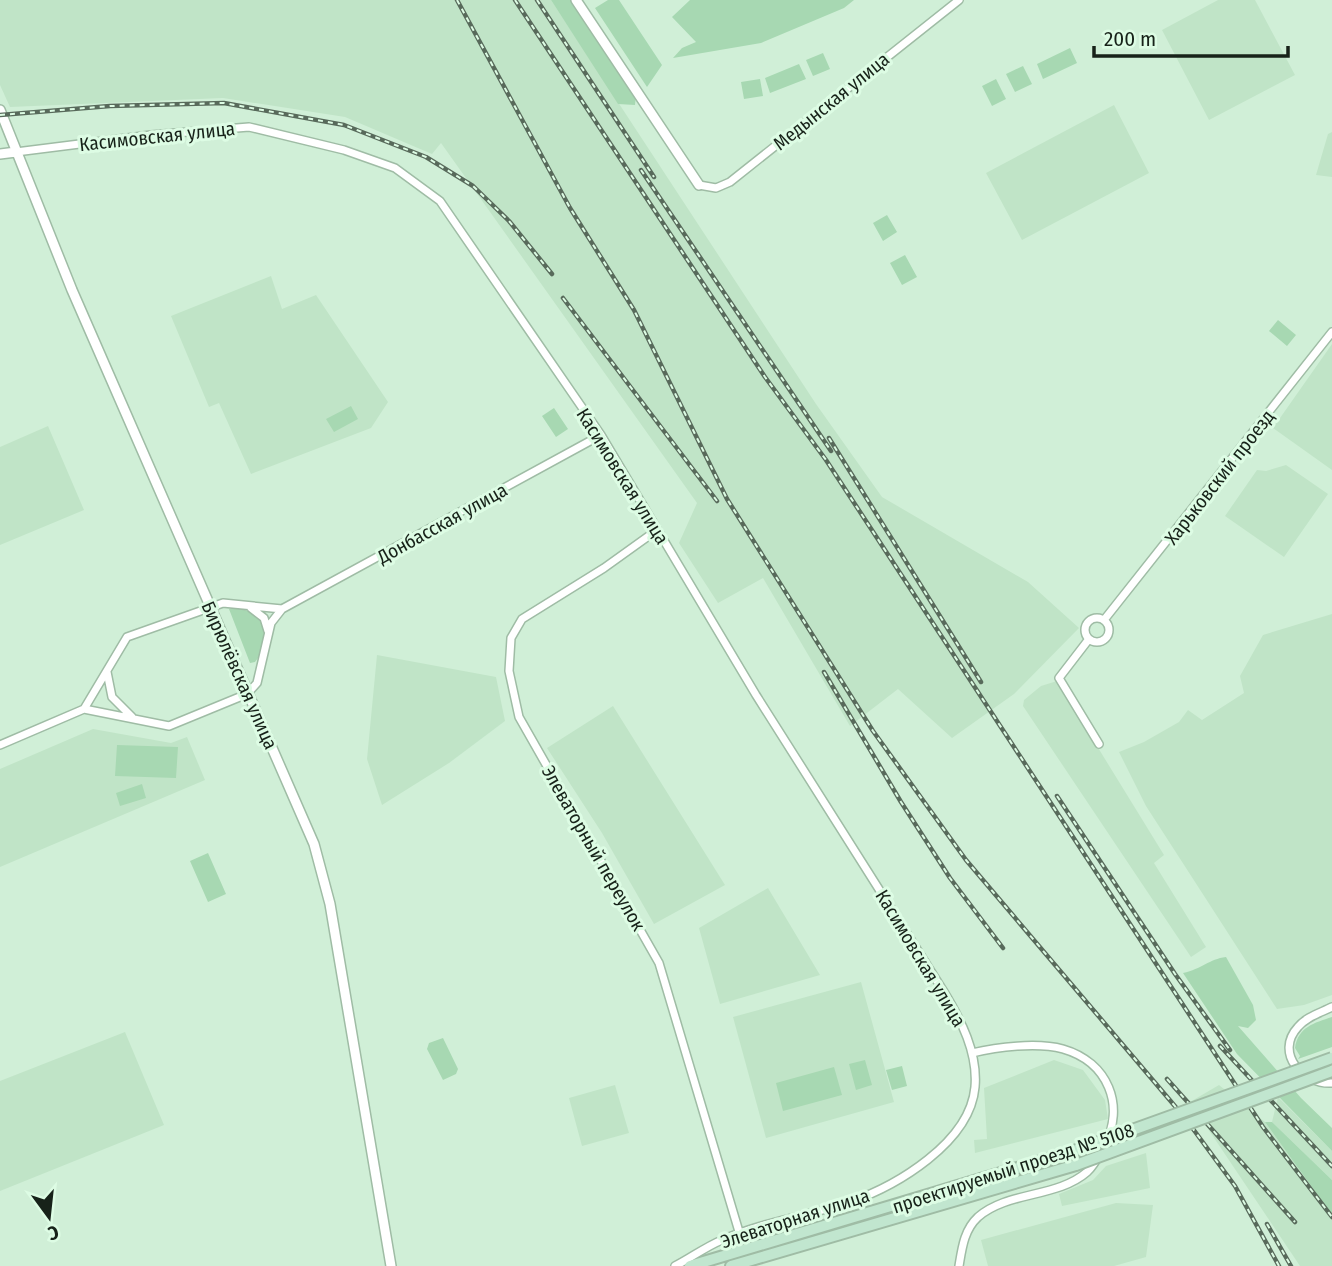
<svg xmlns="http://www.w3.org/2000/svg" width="1332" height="1266" viewBox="0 0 1332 1266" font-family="'Fira Sans Condensed',sans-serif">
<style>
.built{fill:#c0e4c7}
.green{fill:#a7d8b2}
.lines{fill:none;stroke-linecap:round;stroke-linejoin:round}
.minor-casing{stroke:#9fbca5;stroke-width:10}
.tertiary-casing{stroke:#9fbca5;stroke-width:12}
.secondary-casing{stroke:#9fbca5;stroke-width:14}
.minor{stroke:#fff;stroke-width:7}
.tertiary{stroke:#fff;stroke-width:9}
.secondary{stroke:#c1e6cf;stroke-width:10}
.rail-casing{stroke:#586a5b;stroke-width:4.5}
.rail{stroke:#ddfce4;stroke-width:2;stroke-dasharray:5;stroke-linecap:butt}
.secondary-bridge-casing{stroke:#9fbca5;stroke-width:14;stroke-linecap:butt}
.secondary-bridge{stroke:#c1e6cf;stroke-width:10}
.labels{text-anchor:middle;stroke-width:6;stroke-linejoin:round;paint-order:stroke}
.street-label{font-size:19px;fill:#172219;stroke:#ddfce4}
</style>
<rect width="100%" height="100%" fill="#d0efd7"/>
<path class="built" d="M0,0H551L816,404L882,497L1028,582L1079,628L1014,694L952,738L898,689L850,726L763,578L718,603L679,543L697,503L441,143L432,154L345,117L223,98L10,107L0,85Z
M1218,0H1255L1295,75L1209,120L1162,30Z
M1114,105L1149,173L1022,240L986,173Z
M1332,132V177L1316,175L1328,134Z
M271,276L282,309L316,295L388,402L371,428L251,474L219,403L209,407L171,316Z
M1332,344V470L1273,428Z
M48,426L84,510L0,545V447Z
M1286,465L1328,494L1284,557L1225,516L1257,470L1266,471Z
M1332,614V995L1304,1005L1277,1009L1146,806L1119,752L1144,742L1179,722L1188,710L1202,720L1244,693L1240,676L1263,635Z
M377,655L496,677L505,721L449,763L382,805L367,759Z
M1057,681L1164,855L1154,863L1206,947L1191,957L1023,706L1024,700L1041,686Z
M613,706L725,885L654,924L602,833L547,748Z
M93,729L171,743L187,737L205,780L0,867V769Z
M768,888L820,975L720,1004L699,928Z
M861,982L894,1102L766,1138L733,1017Z
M125,1032L164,1125L0,1191V1081Z
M1054,1060L1083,1070L1105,1100L1108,1119L975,1153L974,1140L987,1139L984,1088Z
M615,1085L629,1133L582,1146L569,1098Z
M1219,1085L1265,1122L1332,1215V1266H1300L1190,1102Z
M1278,1097L1332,1151V1180L1272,1122Z
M1146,1153L1150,1188L1062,1206L1059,1194L1093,1180L1106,1166Z
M1116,1203L1153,1205L1146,1257L1114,1266H988L981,1240Z"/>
<path class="green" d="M551,0H573L636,95L635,105L618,104Z
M608,0H619L662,65L647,87L595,8Z
M690,0H854L844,8L761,43L673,58L682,48L696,42L672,17Z
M1070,48L1077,63L1043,79L1037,64Z
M823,53L830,69L813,76L806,60Z
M799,64L806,79L770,93L765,78Z
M1023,66L1032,84L1015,92L1006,74Z
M760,79L763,96L744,99L741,82Z
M996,79L1006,99L992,106L982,86Z
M887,215L897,232L883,241L873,223Z
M905,255L917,277L902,285L890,263Z
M1278,320L1296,335L1287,346L1269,331Z
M351,406L358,419L334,432L326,419Z
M554,408L568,429L556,437L542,416Z
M229,609C263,605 277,637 255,662L250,663Z
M117,745L178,747L176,778L115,776Z
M142,784L146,798L120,806L116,793Z
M208,853L226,894L208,902L190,861Z
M1226,957L1253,1005L1256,1020L1248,1028L1238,1026L1301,1098L1332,1128V1151L1237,1054L1183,973C1202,969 1209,959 1226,957Z
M1332,1017V1047L1298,1059L1300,1056L1295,1048C1298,1027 1314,1023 1332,1017Z
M443,1038L458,1069L456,1074L443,1080L427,1049L429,1043Z
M865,1060L872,1085L856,1090L849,1064Z
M902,1066L907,1086L892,1090L886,1070Z
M834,1067L842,1095L783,1111L776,1083Z
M1265,1122H1272L1332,1180V1215Z"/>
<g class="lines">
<defs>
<path id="minor" d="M16,152L151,135L249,127L344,150L395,168L440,201L601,435L756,695L944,992C961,1020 978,1053 975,1087C970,1143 896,1186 850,1202C808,1216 762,1222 722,1240C705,1247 691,1258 675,1266
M699,185L716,188L730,182L959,0
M657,530L604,568L522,619L511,638L509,671L519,717L659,963L740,1235
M251,608L264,618L268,631
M1085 630a12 12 0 1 1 24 0a12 12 0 1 1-24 0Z
M1104,620L1332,332
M1089,639L1059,678L1099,744
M107,672L112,697L132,717
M84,709L127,637L223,603L282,609
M0,745L84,709L169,726L247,694L257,683L271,623L282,609L601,435
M1332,1007C1320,1013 1306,1017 1298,1027C1274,1053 1303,1085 1332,1083
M959,1266C962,1248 964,1230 978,1217C1008,1191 1057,1198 1087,1172C1095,1165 1099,1155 1104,1146C1126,1106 1108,1062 1063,1049C1037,1042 997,1047 972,1053"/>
<path id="tertiary" d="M576,0L699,185
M0,110L72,290L314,844L330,904L391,1266
M0,154L16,152"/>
<path id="secondary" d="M690,1266L1071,1152
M731,1266L1076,1165"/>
</defs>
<use href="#minor" class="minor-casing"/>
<use href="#tertiary" class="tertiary-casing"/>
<use href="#secondary" class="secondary-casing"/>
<use href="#minor" class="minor"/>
<use href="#tertiary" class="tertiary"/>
<use href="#secondary" class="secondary"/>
<defs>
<path id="rail" d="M457,0L570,208L634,310L727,499L873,731L966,860L1185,1118L1235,1186L1279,1266
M515,0L765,377L826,460L1263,1127L1332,1217
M537,0L654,177
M0,115L110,106L224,103L344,125L426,157L473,186L509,221L552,274
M641,170L831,451
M563,298L717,501
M829,438L981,682
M824,672L901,802L950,878L1003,948
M1057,796L1175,974L1230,1050
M1220,1046L1332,1166
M1167,1079L1295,1222
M1267,1224L1291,1266"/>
</defs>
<use href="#rail" class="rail-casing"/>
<use href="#rail" class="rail"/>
<defs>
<path id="secondary-bridge" d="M1071,1152L1332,1058
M1076,1165L1332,1071"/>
</defs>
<use href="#secondary-bridge" class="secondary-bridge-casing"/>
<use href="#secondary-bridge" class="secondary-bridge"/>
</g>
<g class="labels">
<g class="street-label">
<text transform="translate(831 101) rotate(-39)" y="7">Медынская улица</text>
<text transform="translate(157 136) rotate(-6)" y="7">Касимовская улица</text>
<text transform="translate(623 476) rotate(58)" y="7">Касимовская улица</text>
<text transform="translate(1219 477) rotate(-52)" y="7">Харьковский проезд</text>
<text transform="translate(442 523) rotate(-29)" y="7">Донбасская улица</text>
<text transform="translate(240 675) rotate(66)" y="7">Бирюлёвская улица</text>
<text transform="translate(594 848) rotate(60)" y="7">Элеваторный переулок</text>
<text transform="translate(921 958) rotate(59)" y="7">Касимовская улица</text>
<text transform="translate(1013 1168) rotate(-18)" y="7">проектируемый проезд № 5108</text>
<text transform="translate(795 1218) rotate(-18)" y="7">Элеваторная улица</text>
</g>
</g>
<g transform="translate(49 1217) rotate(165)" stroke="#ddfce4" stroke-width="5" paint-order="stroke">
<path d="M0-5L12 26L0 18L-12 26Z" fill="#172219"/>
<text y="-10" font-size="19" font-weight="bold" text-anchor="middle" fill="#172219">С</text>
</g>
<path d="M1094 46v10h194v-10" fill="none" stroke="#172219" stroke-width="3.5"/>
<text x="1104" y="46" font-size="21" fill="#172219" stroke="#ddfce4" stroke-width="5" paint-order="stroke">200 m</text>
</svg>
